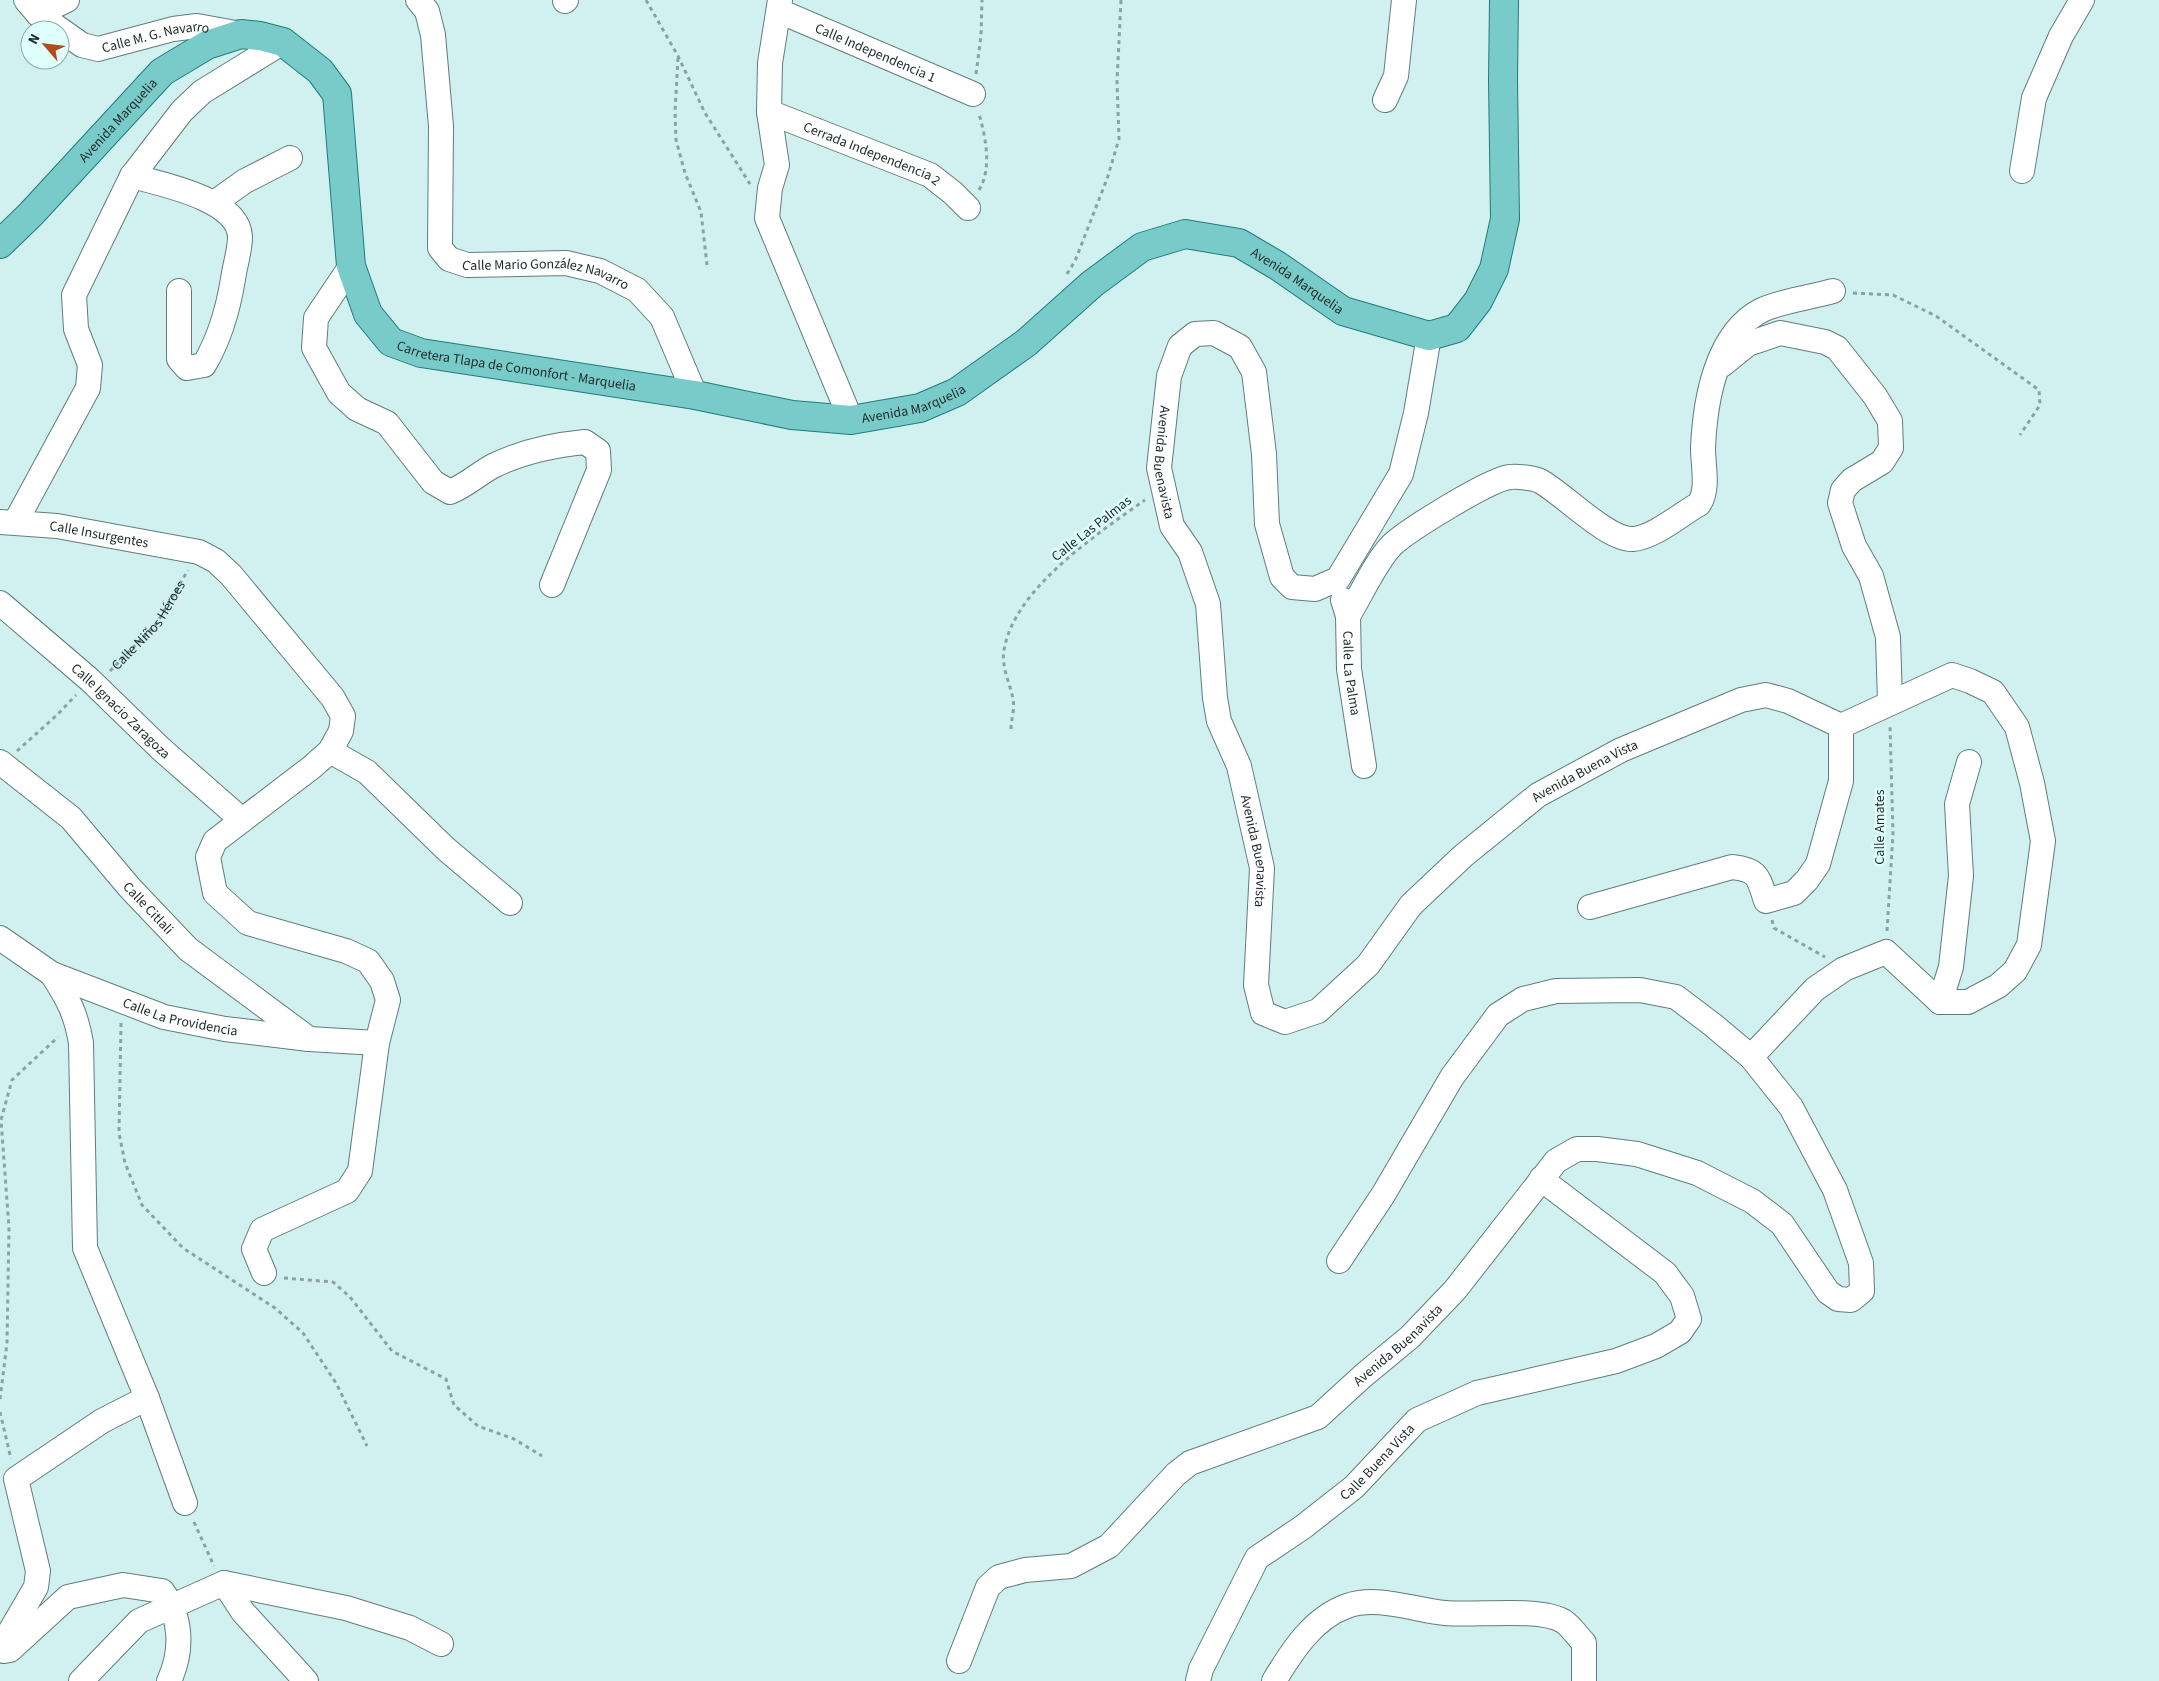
<svg xmlns="http://www.w3.org/2000/svg" width="2159" height="1681" viewBox="0 0 2159 1681" font-family="'Source Sans 3',sans-serif">
<style>
.lines{fill:none;stroke-linecap:round;stroke-linejoin:round}
.minor-casing{stroke:#607d7b;stroke-width:26}
.major-casing{stroke:#1f7c7a;stroke-width:30}
.path{stroke:#8aa2a2;stroke-width:3;stroke-dasharray:4 4;stroke-linecap:butt}
.minor{stroke:#fff;stroke-width:24}
.major{stroke:#79cbc9;stroke-width:28}
.labels{text-anchor:middle;stroke-width:5;stroke-linejoin:round;paint-order:stroke}
.street-label{font-size:14px;fill:#1e2a2a;stroke:#dffffd}
</style>
<rect width="100%" height="100%" fill="#d1f1f0"/>
<g class="lines">
<defs>
<g id="minor">
<path id="s2" d="M26,0L38,14L82,45L98,49L173,29L197,26L241,34"/>
<path id="s3" d="M418,0L427,11L433,35L441,126L440,248L449,259L467,265L566,263L600,271L637,290L662,317L695,395"/>
<path d="M780,0L770,63L769,112L777,165L770,188L767,218L851,420"/>
<path d="M565,1L566,0"/>
<path id="s4" d="M779,11L973,94"/>
<path d="M38,14L67,0"/>
<path d="M1385,100L1396,76L1404,0"/>
<path id="s5" d="M769,112L930,175L953,193L968,208"/>
<path d="M2022,171L2034,98L2061,36L2082,0"/>
<path d="M132,176C161,184 239,199 240,237C240,250 235,265 233,279C228,310 220,338 204,365L187,368L179,359V291"/>
<path d="M214,203L245,181L290,158"/>
<path d="M351,266L316,318L314,348L339,393L357,409L387,423L433,482L450,492C467,485 478,474 493,466C521,452 554,445 585,442L598,451L599,470L552,585"/>
<path id="s6" d="M1429,336L1416,413L1401,474L1338,579L1315,589L1292,587L1282,577L1267,524L1264,454L1254,372L1240,347L1214,333L1195,334L1180,346L1169,376L1159,468L1172,526L1190,552L1208,604L1215,698L1219,721L1239,766L1262,868L1256,985L1263,1013L1285,1022L1318,1011L1368,965L1411,905L1463,856L1538,795L1621,750L1741,700L1766,695L1788,701L1841,726L1952,675L1970,681L1993,692L2017,727L2032,783L2043,841L2029,945L2015,971L1998,986L1968,1002H1940L1886,952L1844,969L1815,989L1751,1057"/>
<path d="M1722,365L1748,344L1780,333L1825,342L1837,348L1875,396L1890,421L1891,448L1882,462L1852,480L1843,490L1840,503L1854,546L1871,576L1888,637L1890,702"/>
<path d="M16,521L88,388L90,365L76,329L74,295L132,176L182,111L202,92L283,42"/>
<path id="s7" d="M0,522L57,526L199,552L216,561L231,575L333,698L343,716L341,731L330,751L312,767L215,841L208,857L215,893L248,923L346,951L368,961L382,981L388,1000L377,1043L360,1171L347,1191L262,1230L254,1249L264,1273"/>
<path id="s8" d="M1343,600L1348,616L1349,669L1364,766"/>
<path id="s9" d="M0,603L90,680L161,749L242,820"/>
<path d="M1348,616C1361,595 1376,561 1392,545C1408,530 1490,479 1510,477C1517,476 1534,478 1540,481C1564,494 1607,540 1633,539C1653,538 1681,514 1699,504C1709,489 1703,466 1703,448C1705,401 1716,333 1762,310C1781,301 1812,297 1833,291"/>
<path d="M330,751L367,772L446,849L510,903"/>
<path id="s10" d="M0,762L71,818L130,888L188,949L309,1039"/>
<path d="M1590,907L1732,867C1759,870 1758,877 1766,901L1794,893L1807,880L1818,864L1841,781V726"/>
<path id="s11" d="M0,938L52,974L164,1017L225,1029L309,1039L377,1043"/>
<path d="M52,974C68,999 76,1013 81,1043L85,1248L147,1398L185,1503"/>
<path d="M1940,1002L1951,967L1961,876L1957,804L1969,762"/>
<path d="M224,1583L243,1612L306,1681"/>
<path d="M0,1649L36,1587L38,1571L16,1479L102,1421L147,1398"/>
<path d="M4,1651L10,1650L68,1597L123,1585L162,1591C182,1617 183,1651 169,1681"/>
<path id="s12" d="M959,1661L988,1587L999,1577L1025,1570L1071,1566L1109,1546L1176,1474L1190,1463L1318,1417L1364,1375L1410,1337L1455,1290L1556,1161L1577,1149H1597L1637,1154L1697,1173L1752,1201L1782,1224L1828,1292L1838,1299L1851,1300L1862,1291L1861,1263L1835,1190L1791,1107L1751,1057L1713,1025L1676,997L1640,990L1556,991L1523,999L1498,1015L1452,1077L1383,1195L1339,1261"/>
<path d="M81,1681L139,1621L224,1583L346,1608L410,1628L441,1644"/>
<path id="s13" d="M1198,1681L1201,1669L1257,1558L1303,1527L1354,1487L1417,1420L1477,1393L1616,1361L1656,1346L1680,1332L1689,1319L1682,1296L1665,1273L1541,1179"/>
<path d="M1274,1681C1292,1651 1313,1618 1347,1606C1377,1595 1414,1610 1445,1613C1475,1616 1539,1607 1563,1621C1571,1626 1578,1637 1584,1643V1681"/>
</g>
<g id="major">
<path id="s14" d="M0,244L31,214L162,72L207,45L241,34L260,36L283,42L320,71L337,94L351,266L368,314L391,342L421,353L695,395L792,415L851,420L920,408L957,392L1026,343L1092,284L1142,247L1185,234L1239,243L1278,266L1343,311L1429,336L1457,328L1478,301L1494,269L1505,219L1503,80L1504,0"/>
</g>
</defs>
<use href="#minor" class="minor-casing"/>
<use href="#major" class="major-casing"/>
<g class="path">
<path d="M646,0L678,56L705,113L750,184"/>
<path d="M678,58L675,112L676,140L685,173L701,212L707,265"/>
<path d="M976,74L981,36L982,0"/>
<path d="M979,190C992,169 986,138 979,114"/>
<path d="M1067,274L1075,261L1107,179L1119,139L1117,82L1121,0"/>
<path d="M1853,293L1893,295L1936,316L2039,390L2040,405L2020,435"/>
<path id="s1" d="M110,671L157,623L188,570"/>
<path d="M1011,729C1011,720 1015,708 1013,699C1010,683 1001,667 1004,650C1014,589 1097,534 1145,500"/>
<path d="M17,751L57,715L76,695"/>
<path d="M1772,920L1774,928L1825,957"/>
<path d="M1887,931L1893,834L1890,725"/>
<path d="M121,1023L119,1133L125,1163L142,1205L183,1248L275,1308L303,1333L336,1383L367,1446"/>
<path d="M284,1278L333,1282L350,1297L392,1351L446,1379L454,1405L478,1426L514,1439L542,1456"/>
<path d="M0,1399L7,1343L9,1228L1,1120L12,1080L58,1037"/>
<path d="M0,1412L11,1459"/>
<path d="M194,1522L214,1566"/>
</g>
<use href="#minor" class="minor"/>
<use href="#major" class="major"/>
</g>
<g class="labels">
<g class="street-label">
<text dy="5" stroke="none"><textPath href="#s2" startOffset="148">Calle M. G. Navarro</textPath></text>
<text dy="5" stroke="none"><textPath href="#s4" startOffset="105">Calle Independencia 1</textPath></text>
<text dy="5" stroke="none"><textPath href="#s14" startOffset="171">Avenida Marquelia</textPath></text>
<text dy="5" stroke="none"><textPath href="#s5" startOffset="111">Cerrada Independencia 2</textPath></text>
<text dy="5" stroke="none"><textPath href="#s3" startOffset="366">Calle Mario González Navarro</textPath></text>
<text dy="5" stroke="none"><textPath href="#s14" startOffset="1685">Avenida Marquelia</textPath></text>
<text dy="5" stroke="none"><textPath href="#s14" startOffset="831">Carretera Tlapa de Comonfort - Marquelia</textPath></text>
<text dy="5" stroke="none"><textPath href="#s14" startOffset="1235">Avenida Marquelia</textPath></text>
<text dy="5" stroke="none"><textPath href="#s6" startOffset="749">Avenida Buenavista</textPath></text>
<text transform="translate(1091 528) rotate(-38)" y="5">Calle Las Palmas</text>
<text dy="5" stroke="none"><textPath href="#s7" startOffset="100">Calle Insurgentes</textPath></text>
<text dy="5" stroke="none"><textPath href="#s1" startOffset="60">Calle Niños Héroes</textPath></text>
<text dy="5" stroke="none"><textPath href="#s8" startOffset="74">Calle La Palma</textPath></text>
<text dy="5" stroke="none"><textPath href="#s9" startOffset="162">Calle Ignacio Zaragoza</textPath></text>
<text dy="5" stroke="none"><textPath href="#s6" startOffset="1739">Avenida Buena Vista</textPath></text>
<text transform="translate(1879 827) rotate(-90)" y="5">Calle Amates</text>
<text dy="5" stroke="none"><textPath href="#s6" startOffset="1154">Avenida Buenavista</textPath></text>
<text dy="5" stroke="none"><textPath href="#s10" startOffset="209">Calle Citlali</textPath></text>
<text dy="5" stroke="none"><textPath href="#s11" startOffset="199">Calle La Providencia</textPath></text>
<text dy="5" stroke="none"><textPath href="#s12" startOffset="570">Avenida Buenavista</textPath></text>
<text dy="5" stroke="none"><textPath href="#s13" startOffset="291">Calle Buena Vista</textPath></text>
</g>
</g>
<g transform="translate(45 45) rotate(298)"><circle r="24" fill="#dffffd" stroke="#92aaa9"/>
<path d="M0-4L9 19L0 12L-9 19Z" fill="#b04b1c"/>
<text y="-8" font-size="14" font-weight="bold" text-anchor="middle" fill="#1e2a2a">N</text>
</g>
</svg>
